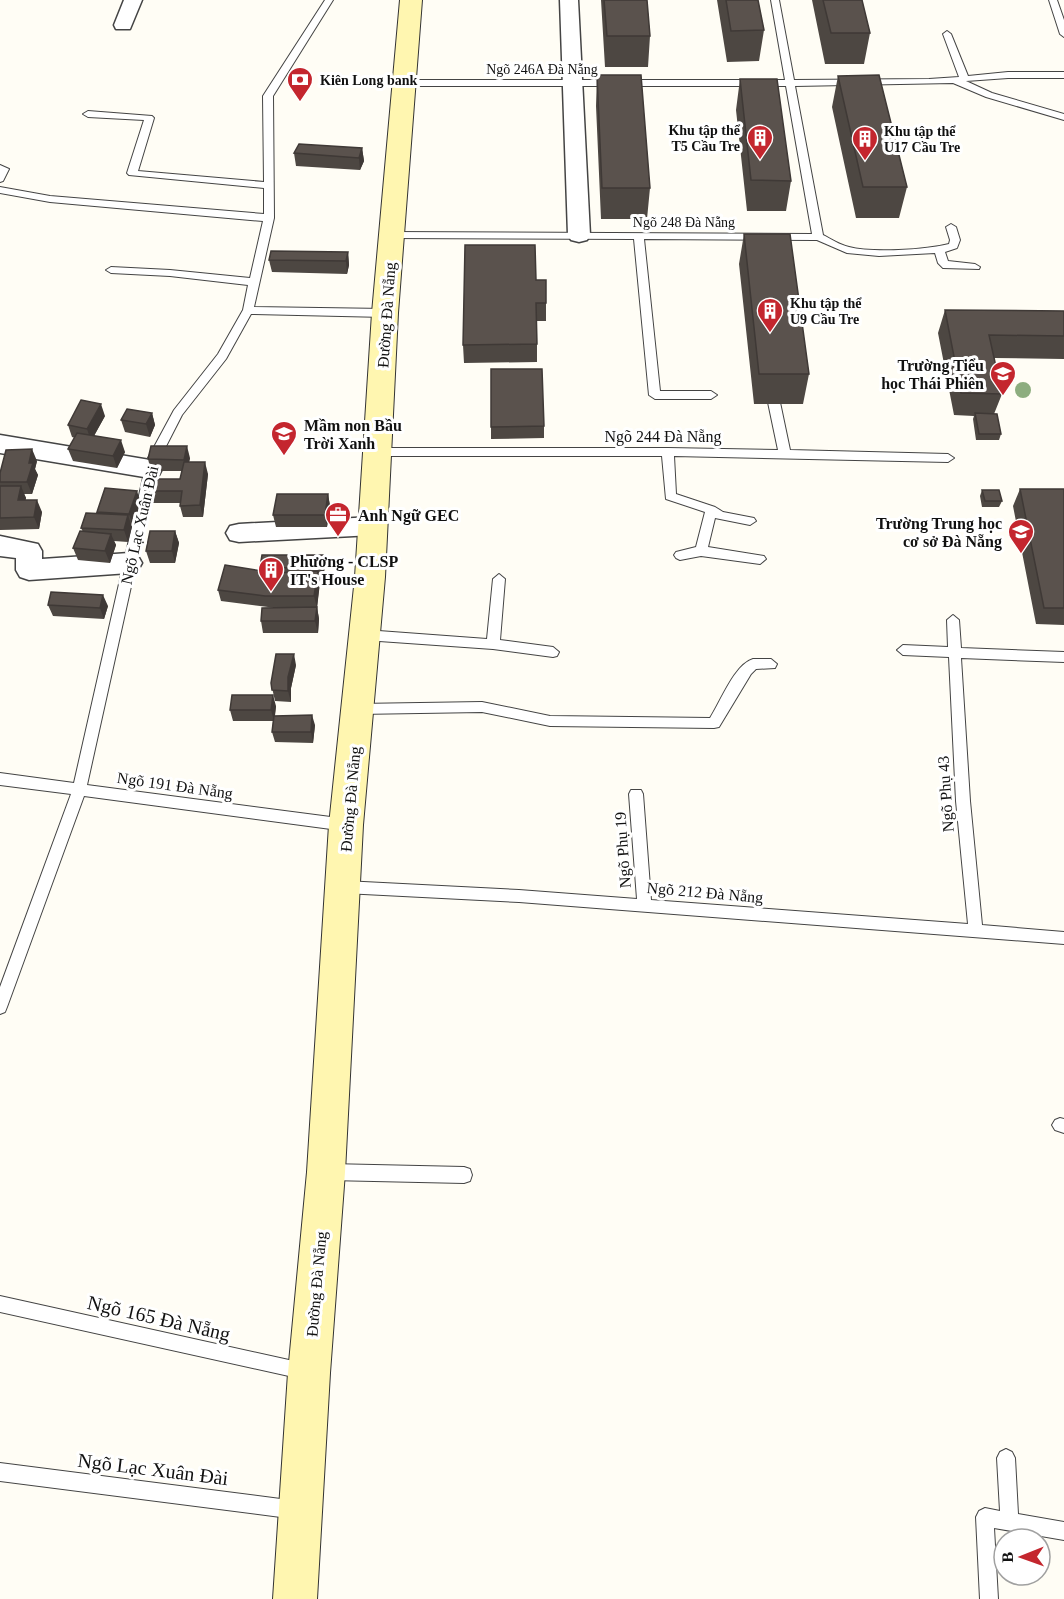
<svg xmlns="http://www.w3.org/2000/svg" width="1064" height="1599" viewBox="0 0 1064 1599" font-family="'Times New Roman',serif">
<style>
.lines{fill:none;stroke-linecap:round;stroke-linejoin:round}
.lane-casing{stroke:#444;stroke-width:2}
.street-casing{stroke:#444;stroke-width:3}
.secondary-casing{stroke:#333;stroke-width:2}
.lane{fill:#fff;fill-rule:evenodd}
.street{fill:#fff;fill-rule:evenodd}
.secondary{fill:#fff6b0;fill-rule:evenodd}
.tree{fill:#8dad7f}
.wall{fill:#4d4742}
.shaded-wall{fill:#3f3936}
.building{fill:#5a524d;stroke:#3f3936;stroke-width:1.5}
.labels{text-anchor:middle;stroke-width:6;stroke-linejoin:round;paint-order:stroke}
.far-street-label{font-size:14px;fill:#111;stroke:#fff}
.far-poi-label{font-size:14px;font-weight:bold;fill:#111;stroke:#fff;text-anchor:start}
.street-label{font-size:16px;fill:#111;stroke:#fff}
.poi-label{font-size:16px;font-weight:bold;fill:#111;stroke:#fff;text-anchor:start}
.near-street-label{font-size:20px;fill:#111;stroke:#fff}
</style>
<rect width="100%" height="100%" fill="#fffdf5"/>
<g class="lines">
<defs>
<path id="lane" d="M325,0H333L273,96L274,218L254,307L385,309L390,313L385,317L251,314L226,359L182,415L159,460L87,785L346,819L351,821L353,825L351,829L346,831L84,796L7,1007L5,1012L0,1014V987L71,794L0,785V773L74,783L147,460L174,410L218,354L243,310L248,285L170,276L111,273L106,270L111,267L170,270L250,278L263,221L50,202L0,193V187L50,196L264,214V188L129,175L127,173L144,120L88,117L83,114L88,111L152,116L154,118L138,171L264,182L263,96Z
M771,0H779L794,80L929,79L959,77L943,34L947,31L951,34L968,76L1008,72H1064V78H1008L966,81L992,93L1064,114V120L986,97L953,83L795,86L823,235C831,239 840,245 849,247C871,253 926,250 949,244L950,240L946,227L951,224L956,227L960,240L957,248L945,252L948,261L975,264L980,267L979,269L943,268L938,263L935,253L879,256L847,253L817,240L644,239L660,391H711L717,395L711,399H655L649,395L634,239L391,238L386,235L391,232L812,234L786,86H403L398,83L403,80H785Z
M1049,0H1057L1064,20V37L1060,34Z
M0,165L9,169L3,181L0,182Z
M771,384L777,388L790,450L948,454L954,458L948,462L674,456L676,494L715,507L723,512L754,518L756,521L750,525L715,518L708,547L764,556L766,559L760,564L701,556L680,560L676,558L674,555L676,552L696,547L705,512L666,499L662,456H378L372,452L378,448H668L778,450L765,388Z
M499,574L505,579L500,640L553,647L559,652L557,656L553,657L493,649L365,640L359,635L365,630L487,639L493,579Z
M953,615L959,620L961,648L1064,652V662L961,658L970,801L982,925L1064,932V944L519,902L344,893L339,891L337,887L339,883L344,881L519,890L637,899L629,794L631,790H641L643,794L651,900L968,924L956,801L949,657L903,655L897,650L903,645L948,647L947,620Z
M753,659H771L777,664L775,668L756,669L751,674L719,727L714,728L550,726L482,712L358,714L353,713L352,709L353,705L358,704L482,702L550,716L710,718C721,701 734,665 753,659Z
M1060,1118L1064,1119V1133L1055,1130L1052,1125L1055,1120Z
M329,1164L464,1167L470,1169L472,1175L470,1181L464,1183L329,1180L323,1177L321,1172L323,1167Z
M0,1296L307,1364L313,1366L315,1372L313,1378L307,1380L0,1312Z
M1006,1449L1012,1452L1015,1458L1018,1514L1064,1522V1540L994,1528L998,1599H980L976,1517L979,1511L985,1508L1000,1511L997,1458L1000,1452Z
M0,1463L296,1501L302,1504L305,1510L302,1516L296,1519L0,1481Z"/>
<path id="street" d="M124,0H142L130,29H116L114,25Z
M560,0H578L590,235L587,240L579,242L571,240L568,235Z
M0,435L150,460L159,463L162,469L159,475L150,478L0,453Z
M373,517L382,519L386,526L382,533L373,535L239,542L230,540L226,533L230,526L239,524Z
M0,536L38,544L42,551V559L129,553L138,556L142,563L138,570L129,573L29,580L20,577L16,570V558L0,556Z"/>
<path id="secondary" d="M400,0H422L398,313L385,577L363,825L345,1172L330,1373L317,1599H273L288,1373L307,1172L329,825L355,577L372,313Z"/>
</defs>
<use href="#lane" class="lane-casing"/>
<use href="#street" class="street-casing"/>
<use href="#secondary" class="secondary-casing"/>
<use href="#lane" class="lane"/>
<use href="#street" class="street"/>
<use href="#secondary" class="secondary"/>
</g>
<circle class="tree" cx="1023" cy="390" r="8"/>
<path class="wall" d="M601,0H647L650,36L648,67H605Z
M717,0H758L764,30L759,61L727,62Z
M812,0H862L870,33L864,64H825Z
M597,75L650,188L647,219H601L596,106Z
M838,76L907,187L899,218H856L832,107Z
M740,79L791,181L786,211H747L736,110Z
M362,148L364,161L360,170L296,166L294,153Z
M744,234L809,374L803,404H754L739,264Z
M348,252L349,265L347,274L272,272L269,260Z
M536,280H546V321H537V362L464,363L463,345Z
M945,310L1064,311V359L994,358L1002,394L994,414L1001,434L999,440H976L973,419L974,416L954,415L938,333Z
M491,369L544,426V438L491,439Z
M152,413L155,425L150,437L125,432L121,420Z
M105,416L94,436L125,452L117,468L73,461L68,449L75,438L72,437L68,425Z
M190,458L189,462L208,474L203,517H183L180,506V503H149L145,491L180,479L182,471H151L148,459Z
M37,461L35,469L38,475L32,494H24L26,498L25,500L42,512L39,529L0,530V482Z
M1020,489H1064V625L1036,624L1013,506Z
M982,490L1002,501L999,507H982L980,496Z
M328,494L330,506L327,527H276L273,515Z
M141,503L133,526H131L128,542L114,541L116,545L110,563L78,560L73,548L83,532L81,528L97,514V512Z
M175,531L179,543L175,563H150L146,551Z
M260,567H325L322,581L320,580L317,607L319,619L318,633H263L261,621L305,608L268,607L221,601L218,590L261,571Z
M48,605L108,606L104,619L53,616Z
M296,665L291,688V702L275,701L271,683Z
M276,706L275,716L315,725L313,743L275,742L272,732L273,721H233L230,710Z"/>
<path class="shaded-wall" d="M362,148L364,161L360,170L359,158Z
M348,252L349,265L347,274L346,261Z
M101,404L105,416L91,441L87,429Z
M152,413L155,425L150,437L146,424Z
M121,440L125,452L117,468L113,456Z
M187,446L190,458L187,472L184,460Z
M32,449L37,461L35,469L38,475L32,494L27,482L29,463Z
M205,462L208,474L203,517L200,505Z
M21,486L26,498L23,512L18,500Z
M137,491L141,503L133,526L129,514Z
M328,494L330,506L327,527L325,515Z
M37,500L42,512L39,529L34,517Z
M128,515L132,527L128,542L124,530Z
M175,531L179,543L175,563L172,551Z
M111,534L116,545L110,563L105,551Z
M323,555L325,567L322,581L320,569Z
M318,571L320,583L317,608L314,596Z
M103,595L108,606L104,619L100,608Z
M317,607L319,619L318,633L315,621Z
M294,654L296,665L291,688V702L288,691V677Z
M273,695L276,706L274,721L271,710Z
M312,715L315,725L313,743L311,732Z"/>
<path class="building" d="M604,0H647L650,36H607Z
M726,0H758L764,30L731,31Z
M823,0H862L870,33H831Z
M597,75H641L650,188H602Z
M879,75L907,187H863L838,76Z
M740,79H777L791,181L751,180Z
M299,144L362,148L359,158L294,153Z
M744,234H790L809,374H759Z
M465,245H535L536,280H546V303H536L537,344L463,345Z
M271,251L348,252L346,261L269,260Z
M945,310L1064,311V336L989,335L1002,394L961,393Z
M491,369H542L544,426L491,427Z
M81,400L101,404L87,429L68,425Z
M127,409L152,413L146,424L121,420Z
M975,413L997,414L1001,434H979Z
M77,433L121,440L113,456L68,449Z
M151,446H187L184,460L148,459Z
M32,449L29,463H33L27,482H0V473L6,450Z
M184,462H205L200,505L180,506L182,491H145L147,479H180Z
M0,486H21L18,500H37L34,517L0,518Z
M105,488L137,491L129,514L97,512Z
M1020,489H1064V608H1044Z
M982,490H999L1002,501H985Z
M277,494H328L325,515H273Z
M86,513L128,515L124,530L81,528Z
M80,531L111,534L105,551L73,548Z
M150,531H175L172,551H146Z
M262,555H323L320,569L260,567Z
M225,565L274,573L318,571L314,596H265L218,590Z
M51,592L103,595L100,608L48,605Z
M317,607L315,621H261L262,608Z
M276,654H294L288,677V691L272,690L271,683Z
M232,695H273L271,710H230Z
M312,715L311,732H272L274,716Z"/>
<defs>
<symbol id="bank-pin" viewBox="-11 -11 22 30"><path d="M0 17L-7.5 6A9.5 9.5 0 1 1 7.5 6Z" fill="#c4262e" stroke="#fff"/><path d="M-6-4H6V4H-6ZM0-2.3a2.3 2.3 0 1 0 0 4.6a2.3 2.3 0 1 0 0-4.6Z" fill="#fff"/></symbol>
<symbol id="building-pin" viewBox="-11 -11 22 30"><path d="M0 17L-7.5 6A9.5 9.5 0 1 1 7.5 6Z" fill="#c4262e" stroke="#fff"/><path d="M-4-6H4V6H1V3H-1V6H-4ZM-2.5-4.3h1.7v1.8h-1.7ZM.8-4.3h1.7v1.8H.8ZM-2.5-1h1.7V.8h-1.7ZM.8-1h1.7V.8H.8Z" fill="#fff"/></symbol>
<symbol id="school-pin" viewBox="-11 -11 22 30"><path d="M0 17L-7.5 6A9.5 9.5 0 1 1 7.5 6Z" fill="#c4262e" stroke="#fff"/><path d="M0-5L7-2L0 1L-7-2ZM-4 1L0 2.5L4 1V4Q0 6-4 4Z" fill="#fff"/></symbol>
<symbol id="office-pin" viewBox="-11 -11 22 30"><path d="M0 17L-7.5 6A9.5 9.5 0 1 1 7.5 6Z" fill="#c4262e" stroke="#fff"/><path d="M-6-3h4V-5.5h4V-3h4V5H-6ZM-1-4.5V-3h2v-1.5ZM-6 0V1H6V0Z" fill="#fff"/></symbol>
</defs>
<g fill-rule="evenodd">
<use href="#bank-pin" x="285" y="65" width="30" height="40"/>
<use href="#building-pin" x="745" y="123" width="30" height="40"/>
<use href="#building-pin" x="850" y="124" width="30" height="40"/>
<use href="#building-pin" x="755" y="296" width="30" height="40"/>
<use href="#school-pin" x="988" y="359" width="30" height="40"/>
<use href="#school-pin" x="269" y="419" width="30" height="40"/>
<use href="#office-pin" x="323" y="500" width="30" height="40"/>
<use href="#school-pin" x="1006" y="517" width="30" height="40"/>
<use href="#building-pin" x="256" y="555" width="30" height="40"/>
</g>
<g class="labels">
<g class="far-street-label">
<text x="542" y="74">Ngõ 246A Đà Nẵng</text>
<text x="684" y="227">Ngõ 248 Đà Nẵng</text>
</g>
<g class="far-poi-label">
<text x="320" y="85">Kiên Long bank</text>
<text x="740" y="135" text-anchor="end">Khu tập thể<tspan x="740" dy="16">T5 Cầu Tre</tspan></text>
<text x="884" y="136">Khu tập thể<tspan x="884" dy="16">U17 Cầu Tre</tspan></text>
<text x="790" y="308">Khu tập thể<tspan x="790" dy="16">U9 Cầu Tre</tspan></text>
</g>
<g class="street-label">
<text transform="translate(386 315) rotate(-86)" y="6">Đường Đà Nẵng</text>
<text x="663" y="442">Ngõ 244 Đà Nẵng</text>
<text transform="translate(139 525) rotate(-77)" y="6">Ngõ Lạc Xuân Đài</text>
<text transform="translate(175 785) rotate(8)" y="6">Ngõ 191 Đà Nẵng</text>
<text transform="translate(945 794) rotate(-94)" y="6">Ngõ Phụ 43</text>
<text transform="translate(350 799) rotate(-85)" y="6">Đường Đà Nẵng</text>
<text transform="translate(622 850) rotate(-94)" y="6">Ngõ Phụ 19</text>
<text transform="translate(705 892) rotate(5)" y="6">Ngõ 212 Đà Nẵng</text>
<text transform="translate(316 1284) rotate(-85)" y="6">Đường Đà Nẵng</text>
</g>
<g class="poi-label">
<text x="984" y="371" text-anchor="end">Trường Tiểu<tspan x="984" dy="18">học Thái Phiên</tspan></text>
<text x="304" y="431">Mầm non Bầu<tspan x="304" dy="18">Trời Xanh</tspan></text>
<text x="358" y="521">Anh Ngữ GEC</text>
<text x="1002" y="529" text-anchor="end">Trường Trung học<tspan x="1002" dy="18">cơ sở Đà Nẵng</tspan></text>
<text x="290" y="567">Phương - CLSP<tspan x="290" dy="18">IT's House</tspan></text>
</g>
<g class="near-street-label">
<text transform="translate(159 1318) rotate(13)" y="7">Ngõ 165 Đà Nẵng</text>
<text transform="translate(153 1469) rotate(7)" y="7">Ngõ Lạc Xuân Đài</text>
</g>
</g>
<g transform="translate(1022 1557) rotate(269)"><circle r="28" fill="#ffffff" stroke="#a0a0a0" stroke-width="1.5"/>
<path d="M0-4.5L10 22L0 15L-10 22Z" fill="#c4262e"/>
<text y="-9" font-size="16" font-weight="bold" text-anchor="middle" fill="#111111">B</text>
</g>
</svg>
